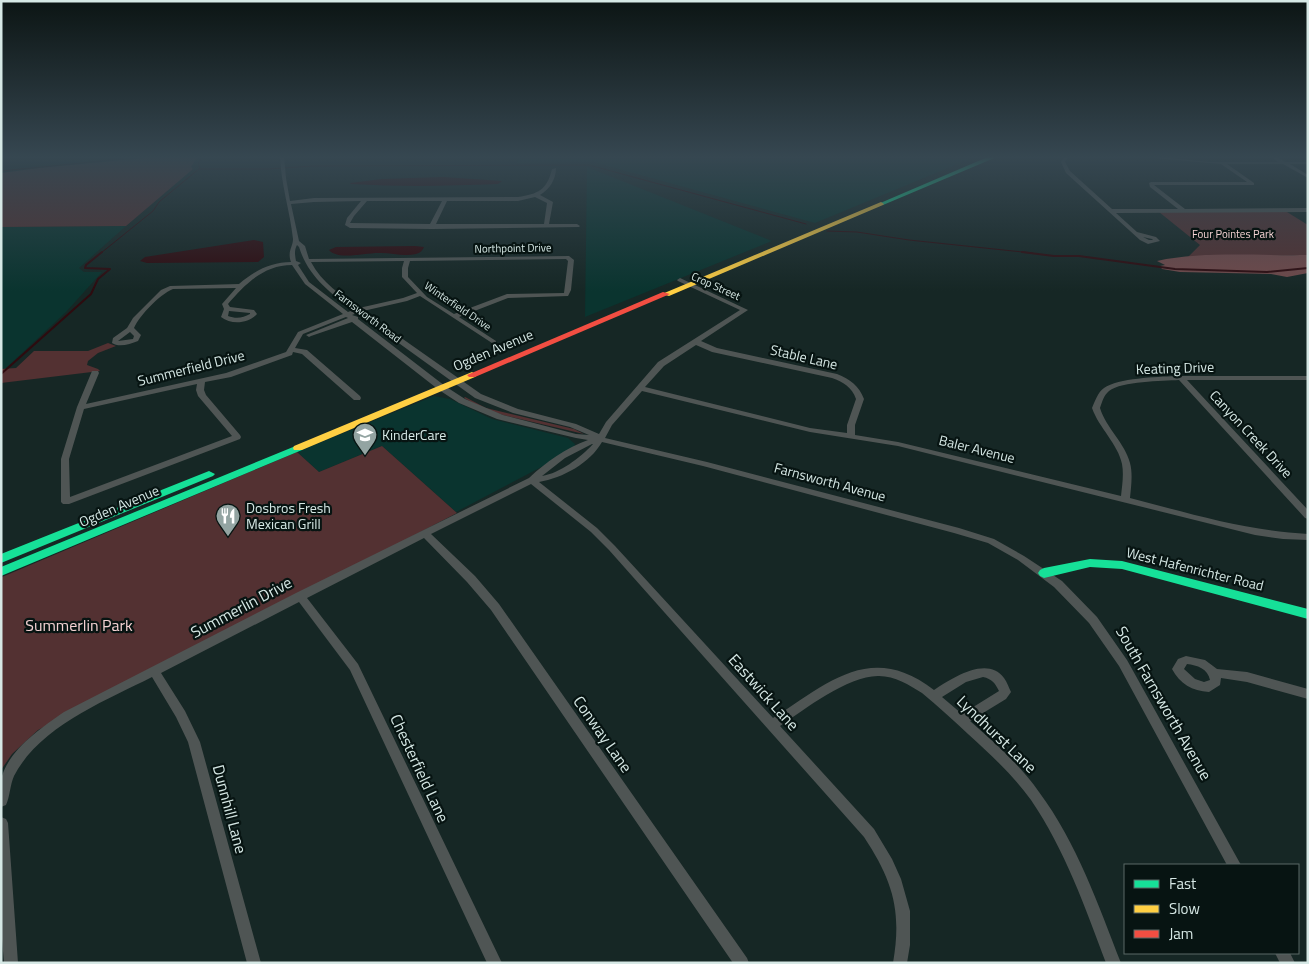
<svg xmlns="http://www.w3.org/2000/svg" width="1309" height="964" viewBox="0 0 1309 964" font-family="'Titillium Web',sans-serif">
<style>
.built{fill:#0a342f}
.green{fill:#533132}
.forest{fill:#714a4b}
.water{fill:#2e0b0f}
.lines{fill:none;stroke-linecap:round;stroke-linejoin:round}
.stream-far1{stroke:#2e0b0f;stroke-width:1}
.stream{stroke:#2e0b0f;stroke-width:2}
.street{fill:#4f5554;fill-rule:evenodd}
.fast{fill:#16e098;fill-rule:evenodd}
.slow{fill:#ffcf43;fill-rule:evenodd}
.jam{fill:#f24e42;fill-rule:evenodd}
.labels{text-anchor:middle;stroke-width:4.5;stroke-linejoin:round;paint-order:stroke}
.far-park-label{font-size:11px;fill:#f4d2d3;stroke:#071412}
.far-street-label{font-size:11px;fill:#d6e8e5;stroke:#071412}
.street-label{font-size:14px;fill:#d6e8e5;stroke:#071412}
.poi-label{font-size:14px;fill:#d6e8e5;stroke:#071412;text-anchor:start}
.near-street-label{font-size:16px;fill:#d6e8e5;stroke:#071412}
.near-park-label{font-size:16px;fill:#f4d2d3;stroke:#071412}
</style>
<rect width="100%" height="100%" fill="#162725"/>
<path class="built" d="M519,156H977L815,223L593,162L517,163Z
M587,167L772,241L585,317Z
M126,226L79,268L84,272H102L66,312L5,369H1V227Z
M434,396L450,399L492,419L568,438L575,444L574,448L568,453L456,512L382,446L319,472L297,452Z"/>
<path class="green" d="M166,156H198L191,167L193,169L126,226L1,227V173L39,168Z
M1159,212H1287L1308,225V255L1188,257L1200,245Z
M108,343L116,346L98,353L88,361L87,365L98,369L100,371L1,383V369L16,368L34,351H88Z
M465,397L486,408L574,429L584,434L503,415L482,408L464,398Z
M382,446L457,513L38,730L12,754L1,770L2,577L297,452L319,472Z"/>
<path class="forest" d="M1308,255V273L1287,277L1271,274L1180,272L1162,269L1160,266L1165,265L1157,261C1203,251 1259,256 1308,255Z"/>
<path class="water" d="M443,177L502,181L498,184C449,186 400,187 351,184L350,183L382,179Z
M254,240L263,242L264,257L258,262L147,263L140,261L145,257Z
M479,245H529L532,247V249L526,252L481,254L476,253L473,250Z
M415,246L424,247C422,251 420,253 416,254C404,257 393,253 381,253C367,252 338,261 329,250L336,247Z"/>
<g class="lines">
<path class="stream-far1" d="M199,169H269L312,166L589,165L806,224
M1,171L151,156
M827,231L857,232L909,240L1032,253
M101,253L153,211L159,202L200,168L198,163L204,156"/>
<path class="stream" d="M1022,252L1054,256H1079L1175,269L1267,272L1308,268
M1,374L91,294L98,279L110,269L85,268L86,265L102,252"/>
<path class="street" d="M280,156H284L286,178L290,201L314,198L518,197C538,194 547,190 552,169L556,168C556,179 550,189 540,195L553,202L549,224H577L580,226L579,227L432,229L350,228L345,225L347,218L361,201L314,202L291,204L299,241L305,246L309,259L569,256L574,260L571,290L568,296L508,298L459,317L496,341V343H492L420,296L407,301L363,311L481,394L518,409L576,424L599,434L606,422L658,362L740,310L678,281L677,280L680,278L748,310L701,341L717,348L837,374C850,379 859,386 864,399L855,425V435L898,442L1121,496C1122,486 1124,475 1122,464C1118,444 1099,428 1092,408C1095,401 1098,392 1104,388C1118,378 1157,377 1175,376L1170,371L1174,369H1177L1182,376H1308V380H1187L1308,510V519L1305,518L1179,380C1162,381 1122,381 1109,391C1104,395 1102,402 1100,408C1106,428 1125,443 1130,463C1133,474 1131,487 1130,498C1188,513 1247,531 1308,534V540L1283,539L1255,535L898,446L810,432L642,391L612,425L605,438L707,462L959,528L994,539L1024,556L1062,581L1097,617L1127,660L1241,865H1227L1119,666L1089,623L1054,587L1018,560L988,543L954,533L703,466L602,442C590,463 563,478 539,482L597,528L615,546L773,718C828,683 871,641 934,690C951,679 987,655 1004,678C1007,682 1009,688 1011,692L1006,699L970,721C995,743 1020,765 1039,792C1077,843 1098,904 1121,963H1106C1085,907 1065,850 1031,800C1013,775 990,754 968,734C953,720 938,706 922,693C909,685 895,676 879,676C849,675 805,709 780,726L874,829L892,859L901,879L910,911V945L907,963H893C902,911 893,881 864,837L609,550L591,532L531,484L431,534L475,576L499,604L747,958L749,963H733L491,610L467,582L424,538L307,598L358,664L502,963H487L350,670L299,602L161,673L185,711L200,742L261,963H247L188,742L176,717L152,677C105,701 40,726 14,776C10,785 10,796 6,805L1,807C1,797 0,785 2,776C11,748 41,728 64,712L296,593L529,478C546,462 566,448 588,440L576,438L497,419L459,403L439,390L352,322L311,336L309,337L306,335L348,318L346,317L303,334L295,348L307,350L360,396L361,398L360,400H354L302,354L293,352L292,355L231,377L205,382L204,390L206,395L240,435L241,437L240,439L69,504H63L61,502V459L77,407L92,371H98L99,373L86,404L226,373L286,352L298,332L343,314L305,284L292,265C264,265 245,284 228,304L230,307L254,310L257,314C248,324 231,325 221,317L224,309L222,304L236,288L173,289C159,295 140,315 134,328L141,335L138,341C130,344 119,348 112,343L113,338L127,328L133,318L161,290L170,286L239,284C254,271 271,262 291,262C287,251 293,247 293,239C290,211 281,185 280,156ZM535,197L547,203L544,224H436L447,201H518ZM367,201H442L430,224L350,223L354,216ZM297,245L299,247C308,276 329,292 353,310L348,312L309,282L298,265L301,263L296,261C295,256 294,250 297,245ZM566,259L568,261L564,293L507,294L454,314L427,297L408,277V268L410,261ZM404,261L402,268V277L417,293L403,298L359,308C341,295 322,283 311,262ZM229,311L250,313V314C243,318 236,319 228,316ZM357,313L475,398L513,413L570,427L589,435L576,434L503,415L465,399L445,386L358,319V317L352,315ZM130,332L134,336L133,339L118,341ZM696,345L712,352L832,378C843,382 852,387 856,399L847,425V433L810,428L645,387L664,366ZM197,384L196,390L198,396L232,436L70,497L69,459L84,409ZM592,444H593C580,458 560,473 542,476L565,458ZM983,677C992,679 995,683 999,691L962,714L942,697L966,682Z
M1064,156H1068L1065,162L1070,171L1112,209H1178L1150,187L1149,183L1151,182H1247L1221,164L1131,156H1150L1210,162H1278L1270,156H1276L1285,162H1308V164H1290L1308,175V178L1283,164H1227L1254,183V185H1154L1185,209L1308,208V212L1116,213L1137,232L1156,237L1160,241L1148,244L1140,240L1066,173L1061,162ZM1143,237L1152,239L1153,240H1149Z
M1186,656L1205,660L1217,669L1247,672L1308,689V699L1247,682L1221,678L1220,685L1209,692C1192,691 1180,684 1172,669L1178,659ZM1187,664C1197,665 1208,669 1210,680L1204,682L1195,679L1184,669Z
M1,817L6,819L8,823L18,963H4L1,927Z
M1275,953H1290L1295,963H1280Z"/>
<path class="fast" d="M990,156H999L883,205L878,204Z
M298,445L303,448L302,450L1,576V567Z
M209,471L215,474L213,476L1,563V554Z
M1090,559L1122,561L1308,609V619L1122,569L1090,567L1044,578L1040,576L1038,573L1040,570L1044,568Z"/>
<path class="slow" d="M881,202L884,204L883,205L669,296L662,294Z
M472,372L477,375L475,377L302,450H294L293,448L294,446Z"/>
<path class="jam" d="M663,292L670,294L475,377H469L467,375Z"/>
</g>
<linearGradient id="sky" x2="0" y2="1"><stop stop-color="#0c1514"/><stop offset="0.54" stop-color="#364751"/><stop offset="1" stop-color="#364751" stop-opacity="0"/></linearGradient>
<rect width="1309" height="291" fill="url(#sky)"/>
<defs>
<symbol id="school-pin" viewBox="-11 -11 22 30"><path d="M0 17L-7.5 6A9.5 9.5 0 1 1 7.5 6Z" fill="#93a4a2" stroke="#071412"/><path d="M0-5L7-2L0 1L-7-2ZM-4 1L0 2.5L4 1V4Q0 6-4 4Z" fill="#fff"/></symbol>
<symbol id="restaurant-pin" viewBox="-11 -11 22 30"><path d="M0 17L-7.5 6A9.5 9.5 0 1 1 7.5 6Z" fill="#93a4a2" stroke="#071412"/><path d="M-5-6h1v4h1v-4h1v4h1v-4h1v5L-1.5 .5V6h-2V.5L-5-1ZM5-6V6H3V1.5H1.5Q1.5-4 5-6Z" fill="#fff"/></symbol>
</defs>
<g fill-rule="evenodd">
<use href="#school-pin" x="351" y="421" width="28" height="38"/>
<use href="#restaurant-pin" x="214" y="502" width="28" height="38"/>
</g>
<g class="labels">
<g class="far-park-label">
<text x="1233" y="238">Four Pointes Park</text>
</g>
<g class="far-street-label">
<text transform="translate(513 248) rotate(-1)" y="4">Northpoint Drive</text>
<text transform="translate(716 286) rotate(24)" y="4">Crop Street</text>
<text transform="translate(458 306) rotate(34)" y="4">Winterfield Drive</text>
<text transform="translate(368 316) rotate(37)" y="4">Farnsworth Road</text>
</g>
<g class="street-label">
<text transform="translate(493 350) rotate(-23)" y="5">Ogden Avenue</text>
<text transform="translate(804 357) rotate(13)" y="5">Stable Lane</text>
<text transform="translate(191 368) rotate(-14)" y="5">Summerfield Drive</text>
<text transform="translate(1175 368) rotate(-2)" y="5">Keating Drive</text>
<text transform="translate(1251 434) rotate(47)" y="5">Canyon Creek Drive</text>
<text transform="translate(977 449) rotate(14)" y="5">Baler Avenue</text>
<text transform="translate(830 482) rotate(15)" y="5">Farnsworth Avenue</text>
<text transform="translate(119 506) rotate(-23)" y="5">Ogden Avenue</text>
<text transform="translate(1195 569) rotate(14)" y="5">West Hafenrichter Road</text>
</g>
<g class="poi-label">
<text x="382" y="440">KinderCare</text>
<text x="246" y="513">Dosbros Fresh<tspan x="246" dy="16">Mexican Grill</tspan></text>
</g>
<g class="near-street-label">
<text transform="translate(241 607) rotate(-28)" y="6">Summerlin Drive</text>
<text transform="translate(764 692) rotate(48)" y="6">Eastwick Lane</text>
<text transform="translate(1164 703) rotate(60)" y="6">South Farnsworth Avenue</text>
<text transform="translate(603 734) rotate(55)" y="6">Conway Lane</text>
<text transform="translate(997 734) rotate(44)" y="6">Lyndhurst Lane</text>
<text transform="translate(420 768) rotate(65)" y="6">Chesterfield Lane</text>
<text transform="translate(230 809) rotate(75)" y="6">Dunnhill Lane</text>
</g>
<g class="near-park-label">
<text x="79" y="631">Summerlin Park</text>
</g>
</g>
<rect width="1309" height="964" fill="none" stroke="#d6e8e5" stroke-width="5"/>
<rect x="1124" y="864" width="175" height="90" fill="#071412" stroke="#5a6966"/>
<rect x="1134" y="880" width="25" height="8" fill="#16e098" stroke="#5a6966"/>
<text x="1169" y="889" font-size="15" fill="#d6e8e5">Fast</text>
<rect x="1134" y="905" width="25" height="8" fill="#ffcf43" stroke="#5a6966"/>
<text x="1169" y="914" font-size="15" fill="#d6e8e5">Slow</text>
<rect x="1134" y="930" width="25" height="8" fill="#f24e42" stroke="#5a6966"/>
<text x="1169" y="939" font-size="15" fill="#d6e8e5">Jam</text>
</svg>
